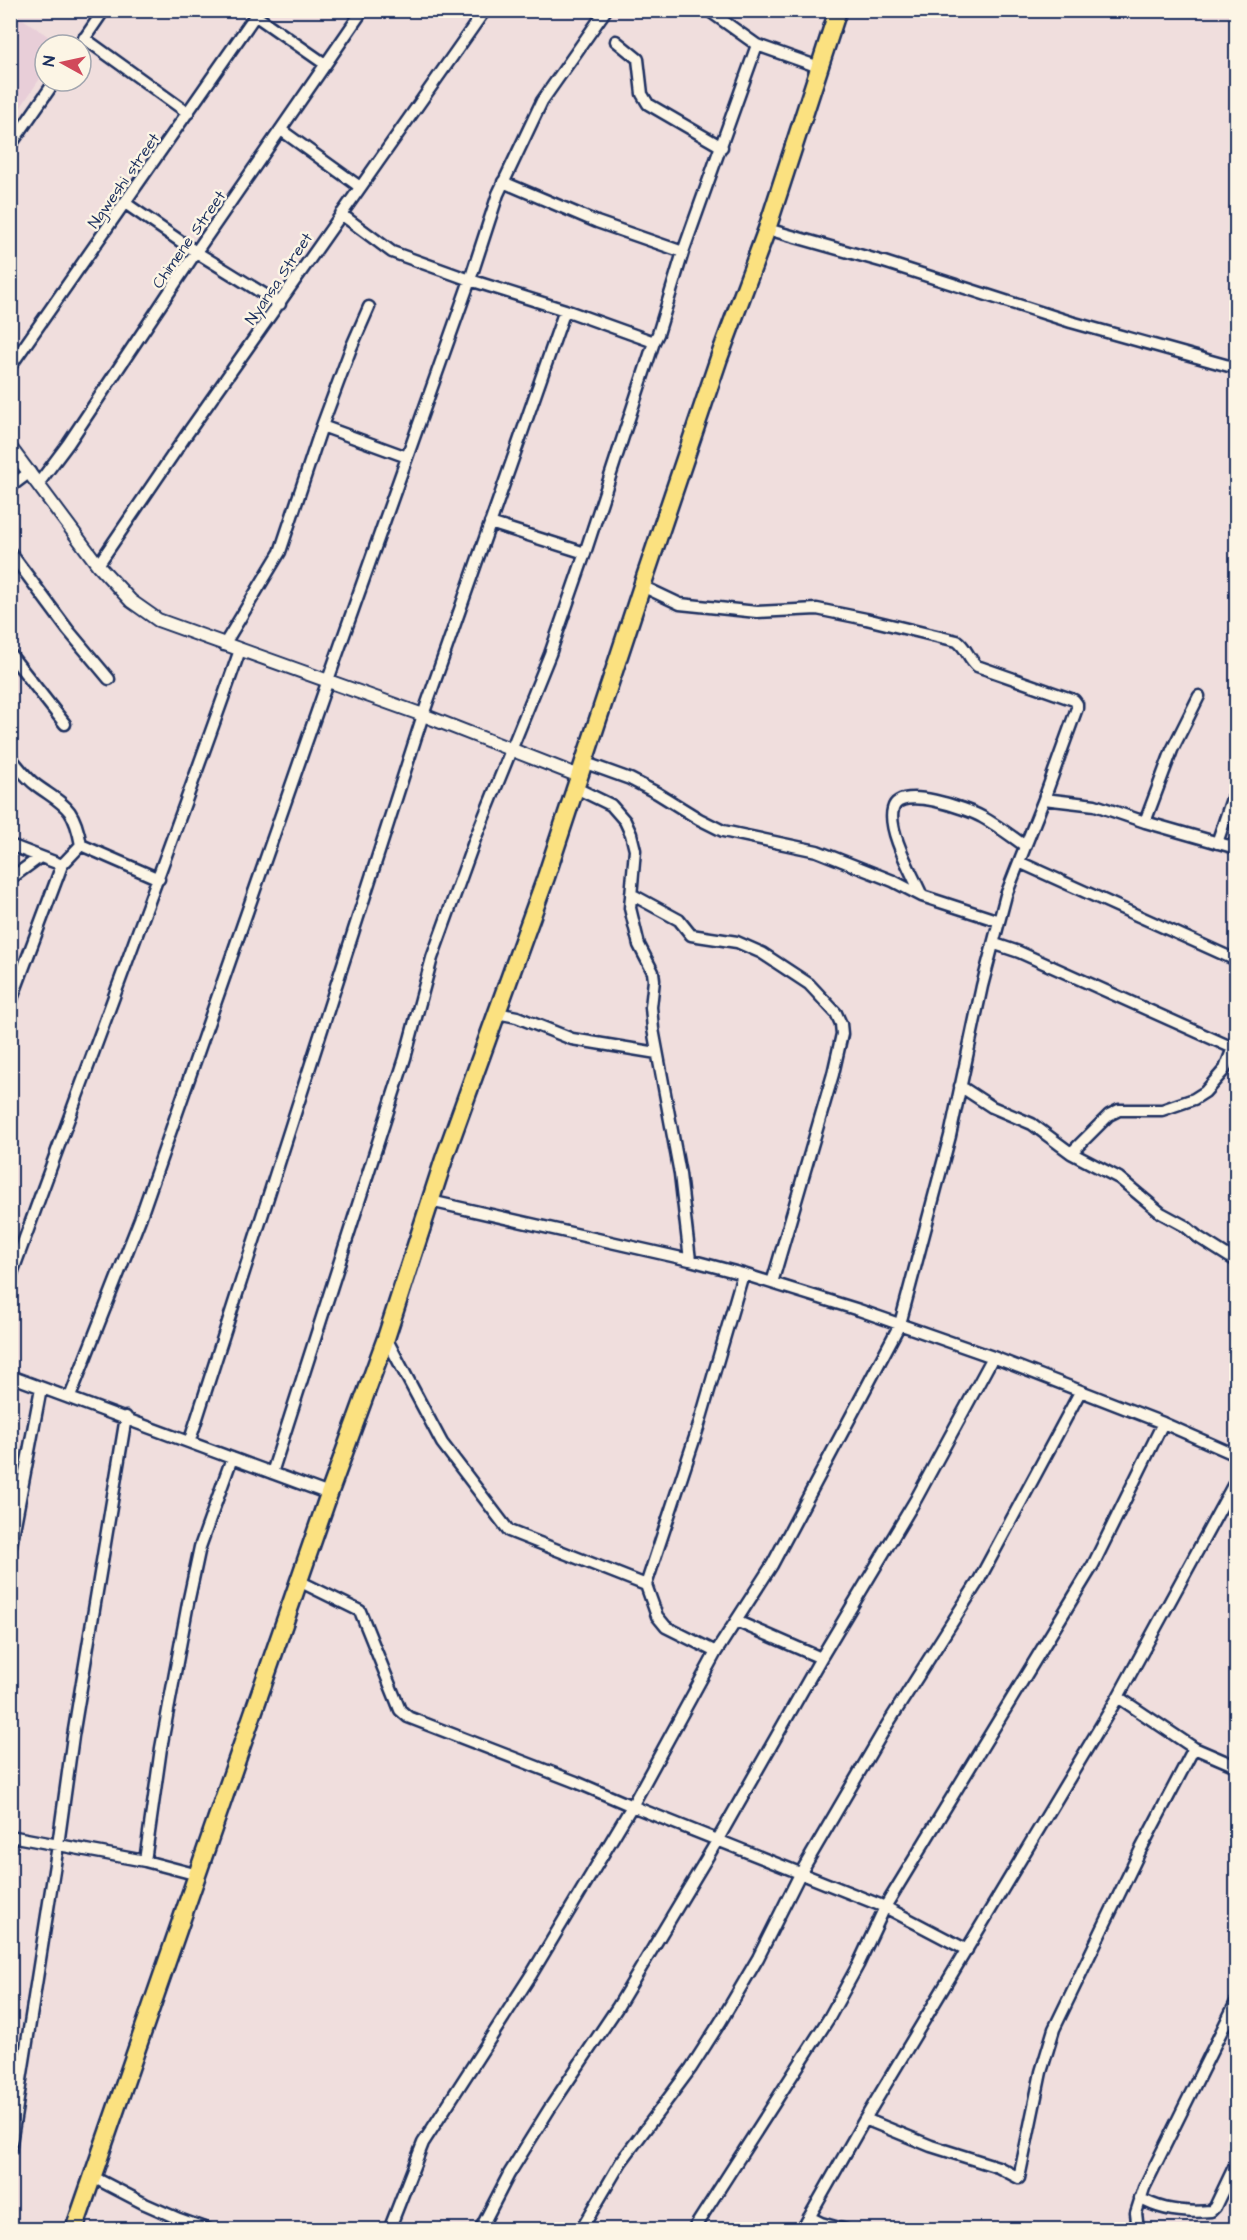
<svg xmlns="http://www.w3.org/2000/svg" width="1247" height="2240" viewBox="0 0 1247 2240" font-family="'Architects Daughter',sans-serif">
<style>
.built{fill:#e8ced8}
.lines{fill:none;stroke-linecap:round;stroke-linejoin:round}
.minor-casing{stroke:#1b2f5e;stroke-width:15}
.tertiary-casing{stroke:#1b2f5e;stroke-width:16}
.primary-casing{stroke:#1b2f5e;stroke-width:21}
.minor{stroke:#fcf5e5;stroke-width:10}
.tertiary{stroke:#fcf5e5;stroke-width:12}
.primary{stroke:#fbe180;stroke-width:16}
.labels{text-anchor:middle;stroke-width:5;stroke-linejoin:round;paint-order:stroke}
.street-label{font-size:16px;fill:#1b2f5e;stroke:#fcf5e5}
</style>
<rect width="100%" height="100%" fill="#f0dedd"/>
<filter id="ink" filterUnits="userSpaceOnUse"><feTurbulence type="fractalNoise" baseFrequency=".0167" numOctaves="2"/><feDisplacementMap in="SourceGraphic" scale="12" xChannelSelector="R" yChannelSelector="G"/><feConvolveMatrix kernelMatrix="1 2 1 2 8 2 1 2 1" color-interpolation-filters="sRGB"/></filter>
<g filter="url(#ink)">
<path class="built" d="M14,13L61,45H45V71L11,122L10,16Z"/>
<g class="lines">
<defs>
<path id="minor" d="M708,10L757,45
M256,16L325,64
M84,38L188,113
M616,41L638,59L642,94L648,104L722,147
M80,45L104,10
M281,130L360,187
M10,146L55,81
M503,182L597,222L683,252L658,334L654,342
M125,203L196,252L280,304
M767,229L884,262L1071,322L1236,368
M683,252L757,45L819,67
M10,367L259,10
M322,426L407,457
M38,484L68,444L196,252L363,10
M10,487L30,472
M490,523L585,553
M10,552L68,630L109,679
M98,565L187,434L485,10
M642,586L680,604L757,612L817,609L866,619L957,641C966,647 968,658 977,666L1074,700L1077,704V708L1044,799
M224,645L280,552L322,426L351,348L369,307
M10,654L65,724
M10,757C18,766 26,778 36,785C65,806 74,806 81,845
M583,762L630,779L657,793L699,819L723,831L817,851L893,881L922,896
M576,788L611,805L625,821L631,834L635,850L630,908L639,945L653,972L654,980L651,1007L653,1029L680,1174L690,1260
M1145,822L1172,750L1199,696
M1217,843L1236,787
M10,845L62,865
M1236,848L1145,822L1095,805L1044,799L1019,862L1236,960
M10,879L40,857
M631,894L679,920L691,935L737,942L762,953L809,984L836,1013L841,1024L842,1034L833,1074L772,1283
M999,921L922,896C913,875 887,831 893,809C899,784 968,809 982,817C997,825 1011,836 1025,846
M995,944L1019,952L1233,1048
M10,1004L62,865L81,845L159,879
M497,1013L517,1017L572,1039L657,1053
M960,1086L992,1107L1032,1124L1071,1153L1119,1178L1161,1213L1185,1226L1198,1237L1236,1261
M1071,1153L1109,1115L1119,1110H1162L1194,1099L1205,1092L1225,1069L1236,1040
M430,1201L690,1260L743,1274L859,1310L993,1357L1163,1423L1236,1455
M10,1279C86,1069 166,861 240,650
M386,1338L442,1443L509,1531L646,1585
M10,1376L329,1494
M70,1397L140,1219L328,680L470,280L498,194L542,101L606,10
M190,1440L423,715L565,310
M272,1473L405,1058L432,958L475,839L550,654L585,553L654,342L565,310L470,280L392,252L341,214
M10,1551L41,1388
M299,1581L360,1611L400,1710L408,1717L576,1782L632,1806L716,1652L772,1565L900,1324L950,1136L982,986L1006,895L1019,862
M736,1621L821,1658
M716,1652L666,1627L657,1616L646,1585L698,1428L743,1274
M1118,1697L1194,1748L1236,1766
M10,1836L145,1861L198,1875
M145,1861L161,1748L188,1603L200,1547L232,1458
M865,2119L931,2146L998,2167L1019,2178L1041,2072L1054,2029L1141,1849L1194,1748
M10,2150L58,1845L73,1736L126,1417
M93,2177L145,2204L179,2219L210,2230
M1140,2198C1161,2211 1187,2213 1211,2211L1215,2207L1236,2163
M809,2217L821,2223L846,2230
M389,2230L423,2143L531,1975L632,1806L885,1907L967,1950
M480,2230L509,2174L550,2108L617,2008L717,1841L821,1658L916,1499L993,1357
M581,2230L621,2162L691,2068L721,2021L758,1958L800,1874L887,1725L979,1580L1080,1392
M693,2230L829,2018L858,1965L885,1907L1093,1565L1163,1423
M802,2230L865,2119L1118,1697L1236,1480
M1138,2230L1136,2213L1144,2188L1236,2002"/>
<path id="tertiary" d="M10,447L98,565L131,601L158,620L423,715L579,776"/>
<path id="primary" d="M74,2230L329,1494L386,1338L444,1159L546,877L642,586L719,358L767,229L838,10"/>
</defs>
<use href="#minor" class="minor-casing"/>
<use href="#tertiary" class="tertiary-casing"/>
<use href="#primary" class="primary-casing"/>
<use href="#minor" class="minor"/>
<use href="#tertiary" class="tertiary"/>
<use href="#primary" class="primary"/>
</g>
</g>
<g class="labels">
<g class="street-label">
<text transform="translate(123 180) rotate(-55)" y="6">Ngweshi street</text>
<text transform="translate(188 239) rotate(-55)" y="6">Chimene Street</text>
<text transform="translate(278 278) rotate(-56)" y="6">Nyansa Street</text>
</g>
</g>
<rect width="1247" height="2240" fill="none" stroke="#fcf5e5" stroke-width="36"/>
<rect x="18" y="18" width="1211" height="2204" fill="none" stroke="#1b2f5e" stroke-width="2" filter="url(#ink)"/>
<g transform="translate(63 63) rotate(278)"><circle r="28" fill="#fcf5e5" stroke="#a2a6af" stroke-width="1.5"/>
<path d="M0-4.5L10 22L0 15L-10 22Z" fill="#d1495b"/>
<text y="-9" font-size="16" font-weight="bold" text-anchor="middle" fill="#1b2f5e">N</text>
</g>
</svg>
